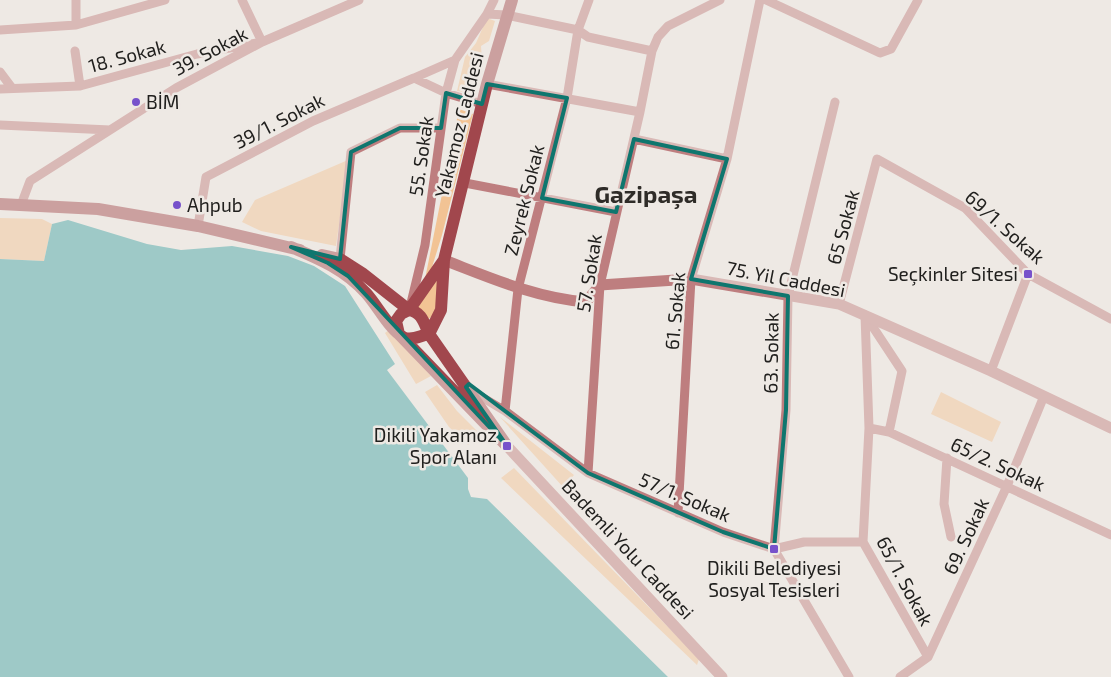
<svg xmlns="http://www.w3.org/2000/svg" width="1111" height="677" viewBox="0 0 1111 677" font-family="'Exo 2',sans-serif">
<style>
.green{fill:#f2c394}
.water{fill:#3ca2a5}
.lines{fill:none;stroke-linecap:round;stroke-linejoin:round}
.minor{stroke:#be7e7f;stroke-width:9}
.tertiary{stroke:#be7e7f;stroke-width:11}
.secondary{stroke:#a1474d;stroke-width:12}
.marked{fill:none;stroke:#0f766e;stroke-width:4;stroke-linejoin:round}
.poi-dot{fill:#7752cb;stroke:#eee9e4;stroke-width:2}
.labels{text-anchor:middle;stroke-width:5;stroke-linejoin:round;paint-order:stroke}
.street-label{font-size:19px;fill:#21201e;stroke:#eee9e4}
.poi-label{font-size:19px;fill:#21201e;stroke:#eee9e4;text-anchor:start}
.district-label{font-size:24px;font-weight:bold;fill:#2f2c28;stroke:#eee9e4}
</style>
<rect width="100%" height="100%" fill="#eee9e4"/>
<path class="green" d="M487,18L495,21L489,41L481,46L482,60L473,70L476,77L471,86L470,93L457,91L465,57L476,43Z
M459,109L473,114L442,235L428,280L425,279Z
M348,160L336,246L261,231L242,222L255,200Z
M0,218L42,219L52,224L44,261L0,259Z
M440,274L435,314L427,320L416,307Z
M390,329L431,376L416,384L385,333Z
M437,385L457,411L481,435L468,445L449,427L425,392Z
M941,392L1001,422L992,442L931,414Z
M500,417L574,475L563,487Z
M514,468L699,659L697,665L501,478Z"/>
<path class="water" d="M68,220L147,244L181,250L232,246L288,256L314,266L345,286L395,364L387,370L468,478V489L471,497L487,499L668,677H0V259L44,261L52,224Z"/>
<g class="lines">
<path class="minor" d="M76,0V25
M494,0L487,14L506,15L578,30L588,37L652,51
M766,0L880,53L891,49L918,0
M0,30L76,25L165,0
M75,51L80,86
M0,72L12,88
M414,78L455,60
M487,84L640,112
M0,89L80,86L197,54L262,42L242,0
M0,125L110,130
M634,139L727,159
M465,183L616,212
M21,205L30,181L176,88L262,42L359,0
M198,226L206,177L313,121L414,78L446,93L482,104
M340,259L351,152L400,128H441
M411,303L425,245L446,93L455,60L487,14
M839,304L877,159L965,208L1028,274L1111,319
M865,315L869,428L863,542L928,657
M865,315L902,371L889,432
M991,371L1028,274
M470,390L505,411L588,473L723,532L774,549L849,677
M505,411L518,289L567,98L578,30L589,0
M869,428L889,432L1111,535
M947,458L944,504L951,537
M588,473L600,285L640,112L652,51L658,37L668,26L720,0
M678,513L691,279L727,159L760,0
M774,549L786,410L788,296L835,102
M774,549L804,542H863
M900,677L928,657L1007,486L1044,396"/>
<path class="tertiary" d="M444,260C491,278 536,298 586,302L600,285L691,279L839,304L991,371L1111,428
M507,446L722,677"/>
<path class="secondary" d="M0,204L98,209L198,226L300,250
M291,247C320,259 345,270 366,293C377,305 390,330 403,337C411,342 421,335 429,334L441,310L444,260L487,84L512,0
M322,255L340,259L362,273L409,310
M409,310C422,312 424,323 429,334L507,446L399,334L396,321L401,314Z
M409,310L444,260"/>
</g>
<path d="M0 0H1111V677H0ZM487,84L567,98L542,198L616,212L634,139L727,159L691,279L788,296L786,410L774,549L723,532L588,473L469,384L466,387L507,446L348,276L328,263L291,247L340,259L351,152L400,128H441L446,93L482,104Z" fill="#eee9e4" fill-opacity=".55" fill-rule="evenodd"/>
<path class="marked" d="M487,84L567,98L542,198L616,212L634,139L727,159L691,279L788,296L786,410L774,549L723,532L588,473L469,384L466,387L507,446L348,276L328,263L291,247L340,259L351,152L400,128H441L446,93L482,104Z"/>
<g class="poi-dot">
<circle cx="136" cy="102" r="5"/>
<circle cx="177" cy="205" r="5"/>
<rect x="1023" y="269" width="10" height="10" rx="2.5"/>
<rect x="502" y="441" width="10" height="10" rx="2.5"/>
<rect x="769" y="544" width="10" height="10" rx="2.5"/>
</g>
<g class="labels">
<g class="street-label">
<text transform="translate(210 51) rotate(-28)" y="7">39. Sokak</text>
<text transform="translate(127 56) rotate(-15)" y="7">18. Sokak</text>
<text transform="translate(279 121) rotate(-27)" y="7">39/1. Sokak</text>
<text transform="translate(459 125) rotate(-76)" y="7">Yakamoz Caddesi</text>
<text transform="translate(421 156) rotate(-82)" y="7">55. Sokak</text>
<text transform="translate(524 200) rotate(-76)" y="7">Zeyrek Sokak</text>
<text transform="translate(843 227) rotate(-75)" y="7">65 Sokak</text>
<text transform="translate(1005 227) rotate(42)" y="7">69/1. Sokak</text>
<text transform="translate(589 273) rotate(-81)" y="7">57. Sokak</text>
<text transform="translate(786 279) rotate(11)" y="7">75. Yil Caddesi</text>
<text transform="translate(675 311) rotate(-85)" y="7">61. Sokak</text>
<text transform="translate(771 353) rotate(-89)" y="7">63. Sokak</text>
<text transform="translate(998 464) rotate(25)" y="7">65/2. Sokak</text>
<text transform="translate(685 497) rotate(23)" y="7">57/1. Sokak</text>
<text transform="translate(966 536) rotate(-65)" y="7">69. Sokak</text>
<text transform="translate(628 549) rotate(47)" y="7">Bademli Yolu Caddesi</text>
<text transform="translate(905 581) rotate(62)" y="7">65/1. Sokak</text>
</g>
<g class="poi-label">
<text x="146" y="109">BİM</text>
<text x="187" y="212">Ahpub</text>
<text x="1018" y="281" text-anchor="end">Seçkinler Sitesi</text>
<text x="497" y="442" text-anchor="end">Dikili Yakamoz<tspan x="497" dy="22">Spor Alanı</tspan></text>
<text x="774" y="575" text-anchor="middle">Dikili Belediyesi<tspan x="774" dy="22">Sosyal Tesisleri</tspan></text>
</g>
<g class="district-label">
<text x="646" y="203">Gazipaşa</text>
</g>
</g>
</svg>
